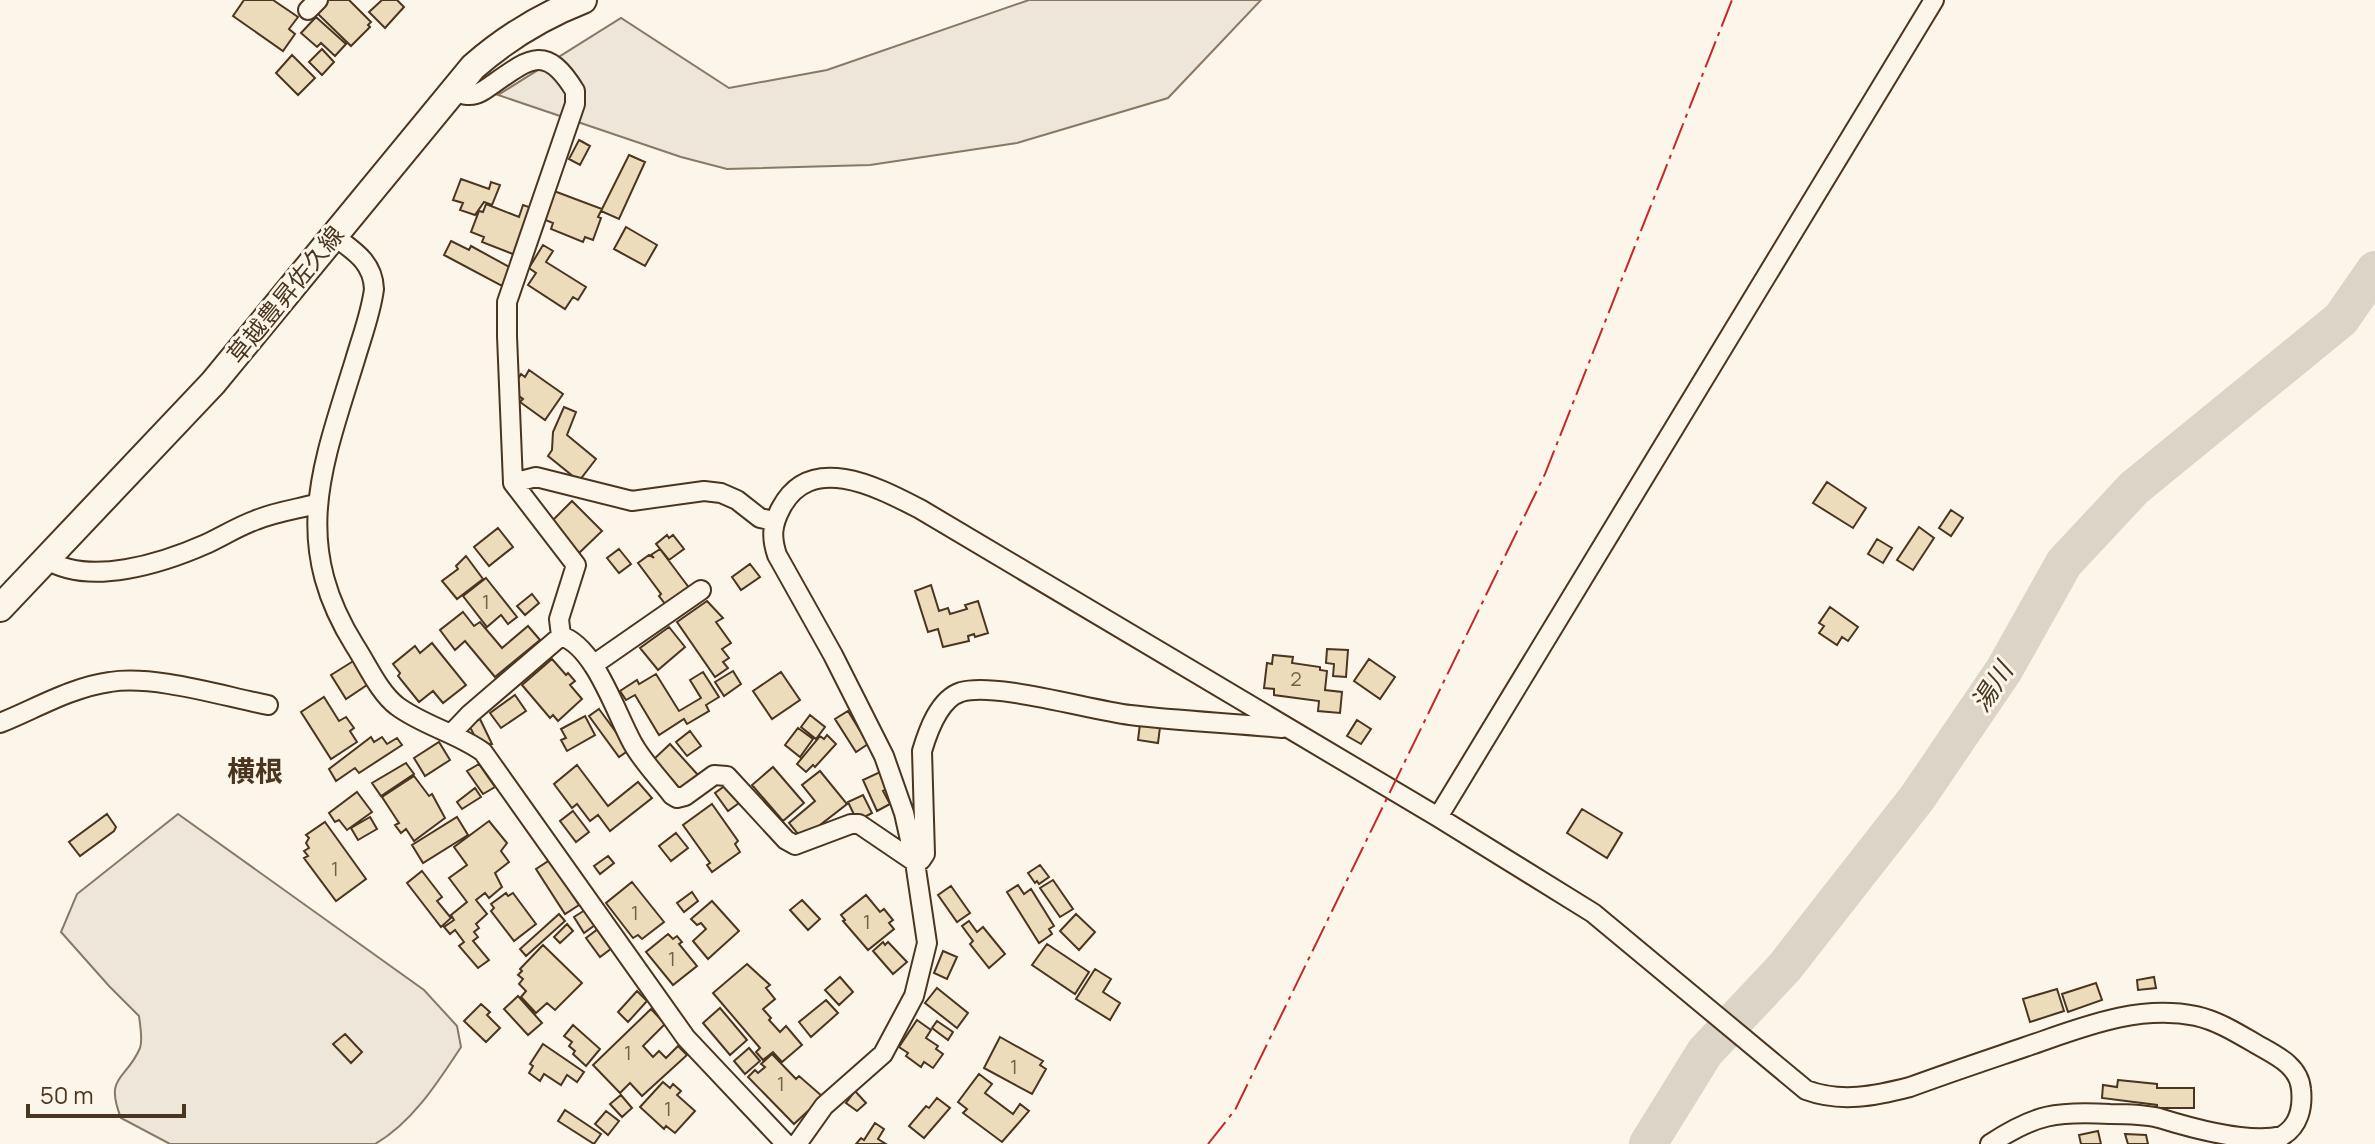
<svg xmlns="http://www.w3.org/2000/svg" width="2375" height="1144" viewBox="0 0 2375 1144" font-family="Manrope,'Noto Sans JP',sans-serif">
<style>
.green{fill:#ede6d9;stroke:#887966;stroke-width:2}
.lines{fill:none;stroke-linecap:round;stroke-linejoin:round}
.river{stroke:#dcd4c6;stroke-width:38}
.building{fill:#ecdcbc;stroke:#4a3520;stroke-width:2}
.minor-casing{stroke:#4a3520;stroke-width:22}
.secondary-casing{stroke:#4a3520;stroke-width:30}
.minor{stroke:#fbf6e9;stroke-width:18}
.secondary{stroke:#fbf6e9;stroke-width:26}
.power{stroke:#c62828;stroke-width:2;stroke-dasharray:28 6 4 6;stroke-linecap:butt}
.labels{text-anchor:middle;stroke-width:6;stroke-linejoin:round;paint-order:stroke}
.number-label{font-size:20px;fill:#725f47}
.street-label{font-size:24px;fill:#4a3520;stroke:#fbf6e9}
.water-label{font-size:26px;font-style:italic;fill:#4a3520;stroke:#fbf6e9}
.quarter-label{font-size:28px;font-weight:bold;fill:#4a3520;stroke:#fbf6e9}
</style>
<rect width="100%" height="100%" fill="#fbf6e9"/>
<path class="green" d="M1029,0H1261L1168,98L1017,143L870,165L727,169L681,157L498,95L621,18L729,88L827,70Z
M178,814L424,990L457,1026L461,1047C438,1082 412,1123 375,1144H170L121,1118C104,1075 126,1081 140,1048C143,1040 140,1025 139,1016L109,986L61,932L77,894Z"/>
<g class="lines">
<path class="river" d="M1648,1144L1705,1052L1784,968L1917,798L2004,670L2064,563L2134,488L2341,319L2375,270"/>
</g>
<path class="building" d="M244,0H273L298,17L289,29L295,34L283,51L233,16Z
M328,0H349L371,22L368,25L370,27L351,46L316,12Z
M382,0H397L404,7L385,28L369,12Z
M316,17L346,44L335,56L321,43L317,47L301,33Z
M322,49L334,62L322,75L309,62Z
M292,55L315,78L298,95L276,73Z
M579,140L590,146L580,165L569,159Z
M629,155L645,162L619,219L601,211Z
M461,179L489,189L491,182L500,185L492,205L484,202L475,215L460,210L463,203L453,200Z
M554,191L602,209L598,217L601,218L593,240L585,237L583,242L551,229L553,223L543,219Z
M486,204L519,217L523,205L535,209L518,256L482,242L484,237L471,232L479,211L483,212Z
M626,227L657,245L645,266L614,249Z
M451,241L469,250L471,246L511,268L502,286L444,255Z
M543,245L553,251L546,262L586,287L578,300L573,297L565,309L528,285L536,273L529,268Z
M529,370L563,394L545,420L520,402L523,399L516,394L518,386L515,384L521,374L525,377Z
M564,407L576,412L567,435L596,459L579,481L548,456L552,450L553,432Z
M1827,482L1866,508L1853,528L1813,503Z
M572,501L602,531L578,554L549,524Z
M1951,510L1963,518L1951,536L1939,528Z
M1919,527L1934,538L1913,570L1897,560Z
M498,528L513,547L489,566L474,547Z
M667,535L669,538L673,535L684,549L669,560L656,544Z
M1877,539L1892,548L1883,563L1868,554Z
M619,549L631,564L619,573L607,558Z
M660,549L693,593L669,609L659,596L661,594L638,563L649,555L654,558L651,555Z
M466,556L483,579L457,599L442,581L458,569L456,566Z
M750,564L760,577L741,590L732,577Z
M486,578L517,617L508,624L501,615L487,627L463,596Z
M931,585L939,611L948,608L950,614L967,609L965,605L978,601L988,633L975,637L974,634L968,636L969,641L943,647L938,629L928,632L915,591Z
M532,594L539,603L525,615L517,606Z
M707,601L723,618L716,622L731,643L722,649L729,658L723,662L728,668L715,677L677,622Z
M1830,607L1858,627L1848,641L1842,637L1837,645L1819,633L1824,626L1819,623Z
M463,612L474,626L480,622L502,648L528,626L540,640L495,677L465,641L455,650L440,630Z
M669,627L685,647L658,670L640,648Z
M432,643L466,685L443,703L433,691L419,702L398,676L400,673L393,664L415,646L420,653Z
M1327,649L1348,650L1346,677L1333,676L1334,664L1326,663Z
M1273,655L1293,657L1292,663L1320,667V670L1327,671L1325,690L1342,692L1340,713L1318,711L1319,701L1274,695V689L1264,688L1267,663L1272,664Z
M552,659L566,675L568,673L575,681L570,685L582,699L558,721L553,715L550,718L522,685Z
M1369,659L1395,677L1380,699L1354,681Z
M355,660L370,683L346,699L331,675Z
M733,671L741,684L724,696L715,682Z
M703,672L719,697L706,705L709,711L687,724L684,719L659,735L635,695L626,700L620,691L637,680L639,684L656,674L679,711L701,698L690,680Z
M781,672L800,700L772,719L753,691Z
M515,695L526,711L501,728L490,713Z
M324,697L339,721L346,717L354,728L350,731L357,742L331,759L301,712Z
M599,709L629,750L619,757L589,716Z
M848,711L868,744L856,752L835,719Z
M810,715L825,727L816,739L801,727Z
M585,716L595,735L567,751L561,740L566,738L561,729Z
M480,719L492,744L484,745L475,737L469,725Z
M1357,720L1371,729L1361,744L1347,736Z
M1140,724L1160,727L1158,743L1138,740Z
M798,728L813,739L800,757L785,745Z
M690,731L701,746L687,756L676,742Z
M827,735L836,744L815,767L813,765L806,772L797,764L820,736L824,739Z
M371,737L374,742L382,737L387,744L397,738L402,745L359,773L355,768L336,781L329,769Z
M439,742L450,760L425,776L414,758Z
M670,744L698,775L681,790L654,759Z
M406,763L414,774L381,796L372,783Z
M479,764L495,787L483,794L467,771Z
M577,765L608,806L638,782L652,798L610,831L598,815L590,821L577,804L572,808L554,784Z
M773,767L804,803L783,821L752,785Z
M820,771L847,804L802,839L789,823L815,801L802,785Z
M880,772L887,789L883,791L890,804L877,811L863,780Z
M414,776L429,796L432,794L445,818L414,841L406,829L401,833L395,825L399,823L382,797Z
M726,785L739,803L728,811L715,793Z
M475,788L481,797L462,809L457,802Z
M357,792L372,812L347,830L339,820L335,822L329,813Z
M863,795L872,813L857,821L848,802Z
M712,804L738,841L735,844L740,852L712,872L707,865L710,863L683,825Z
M1582,809L1622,833L1607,858L1567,833Z
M573,811L589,832L576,842L560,821Z
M107,814L116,827L114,831L80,856L69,842Z
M370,817L377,829L358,840L351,828Z
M457,817L468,835L423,863L412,845Z
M489,821L507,843L501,851L509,862L495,873L502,887L489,898L485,893L476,900L487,914L476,924L479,928L474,932L478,937L473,941L489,960L478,968L459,946L464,942L455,930L450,934L444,927L454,920L451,915L467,902L449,878L467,865L454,847Z
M325,822L366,879L336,901L304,858L308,856L304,851L309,848L306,843L309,838L306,835Z
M676,833L688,848L671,861L659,846Z
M608,856L614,863L600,874L594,866Z
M550,860L579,905L565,914L536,869Z
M1040,865L1049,877L1039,884L1037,881L1035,883L1028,873Z
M422,871L442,897L437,901L451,918L441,927L407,883Z
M1053,880L1073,909L1060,917L1040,888Z
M632,882L664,922L642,939L638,935L633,938L606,903Z
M1018,885L1024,894L1031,889L1054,926L1049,929L1052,934L1039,943L1007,892Z
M951,886L970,913L957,922L938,895Z
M692,892L698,901L684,912L677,903Z
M506,893L508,896L513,893L536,924L514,941L491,911L494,908L491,904Z
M866,895L880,912L884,909L893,920L889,923L894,929L868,950L843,921L845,920L841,915Z
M802,900L820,919L808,930L790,910Z
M712,901L739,931L708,959L693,941L706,929L701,923L697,925L691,919Z
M585,910L595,925L584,933L574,917Z
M559,914L565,921L526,956L520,949Z
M1076,914L1095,932L1079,950L1060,931Z
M969,921L977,932L983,927L1005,954L989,968L970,944L973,941L962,926Z
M567,924L573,931L560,943L554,937Z
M598,929L612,948L600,957L586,938Z
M668,934L673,939L677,936L682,942L679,944L697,966L673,985L646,952Z
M883,942L885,945L888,942L907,962L893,974L873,951Z
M1047,944L1089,972L1075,994L1032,965Z
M543,945L582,983L555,1010L547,1003L536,1013L521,997L526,991L519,984L523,979L518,975L522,971L520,969Z
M943,951L957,957L947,979L934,973Z
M747,964L770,985L766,988L775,999L763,1009L771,1018L769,1020L780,1032L786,1026L802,1045L782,1062L773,1052L763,1060L756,1052L760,1048L713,993Z
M1095,969L1111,979L1103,992L1120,1003L1110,1020L1076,999Z
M840,977L853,992L839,1005L825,990Z
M2154,977L2156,988L2138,990L2137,980Z
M2096,983L2102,1000L2068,1012L2062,994Z
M937,988L968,1013L957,1028L925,1003Z
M2057,989L2064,1011L2030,1022L2023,999Z
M637,991L647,1001L628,1022L618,1012Z
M518,996L542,1023L528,1035L504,1009Z
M826,1000L838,1013L811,1037L799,1022Z
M481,1004L490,1012L487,1015L500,1028L486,1042L464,1021Z
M720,1008L747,1040L730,1055L703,1023Z
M651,1009L665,1024L643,1046L653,1057L659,1051L666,1058L678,1046L687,1055L642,1096L630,1083L620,1093L593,1065Z
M917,1020L931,1030L926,1038L938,1046L936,1049L943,1054L933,1068L924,1062L921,1067L906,1056L908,1053L899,1047Z
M937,1021L953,1032L948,1040L932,1028Z
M573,1025L600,1049L586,1066L573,1054L575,1051L569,1046L572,1042L564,1036Z
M345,1034L362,1052L351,1063L333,1044Z
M1000,1037L1043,1061L1040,1065L1046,1069L1032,1094L984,1068Z
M543,1044L584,1072L577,1082L567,1075L561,1085L544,1074L540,1081L529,1073L533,1066L530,1064Z
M749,1048L760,1061L745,1074L734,1061Z
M772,1054L796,1079L799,1076L823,1097L794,1124L748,1077L755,1070L758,1073L765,1067L761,1064Z
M979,1074L992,1084L985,1093L1013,1114L1020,1104L1029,1111L1002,1142L963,1113L967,1109L958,1102Z
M2118,1080L2157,1084V1088H2194V1108H2157V1105L2102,1098L2103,1085L2117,1087Z
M663,1082L670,1088L673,1084L681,1091L677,1095L695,1111L675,1133L666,1126L664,1129L640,1107Z
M855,1091L866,1103L857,1111L846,1103Z
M621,1095L632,1108L622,1117L610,1104Z
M937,1098L950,1108L924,1138L909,1126L926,1106L929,1108Z
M565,1110L601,1134L594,1144L558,1121Z
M606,1111L619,1121L608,1135L595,1124Z
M875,1123L884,1129L878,1139L886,1144H856L861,1138L864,1140Z
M2098,1131L2101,1144H2081L2079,1135Z
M2125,1134L2146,1135L2148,1144H2128Z"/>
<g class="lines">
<defs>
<path id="minor" d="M308,10L318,0
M451,91C457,92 465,96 470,95C479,95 487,88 493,84C531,57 547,45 575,91V104L507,302V336L513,483L576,565L559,619L561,636L470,714L451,734
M334,236C354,251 373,262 374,289C371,313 362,336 355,360C322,467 290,542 355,646C368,666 379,692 397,706C424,726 457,733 483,752L686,1038L786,1144
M513,483L536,477L632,501L704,491L721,493L737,500L760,518L774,521
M46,559C89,587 163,563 206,544C223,536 239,526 256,520C275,512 297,509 316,504
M561,636C595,646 616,714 633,744C643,762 659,778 672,795L677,798L685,796L714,775L727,776L786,840L795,845L851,824H859L915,862L921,860L925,854L922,751C928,731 939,699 961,692C996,682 1089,710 1130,715C1180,721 1231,723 1282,728
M593,665L701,590
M0,723C35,709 72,687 110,682C155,675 222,696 268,705
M1438,817L1934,0
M797,1144L824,1106L883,1054L914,996L927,943L915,862L904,813L884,756L833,655L777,555C771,537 772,525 781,508C811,451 879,488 920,509L1438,817L1593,913L1806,1090C1841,1103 1875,1096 1910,1087C1948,1073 1987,1060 2025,1047C2081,1028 2136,1004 2196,1016C2218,1021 2237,1033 2256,1044C2275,1055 2299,1065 2301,1089C2303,1107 2299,1126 2282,1136C2248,1144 2191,1128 2159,1118C2143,1114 2126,1114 2110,1114C2057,1111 2035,1114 1990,1144"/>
<path id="secondary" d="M0,608L213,383L473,67C506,38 542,16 583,0"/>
</defs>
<use href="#minor" class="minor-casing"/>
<use href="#secondary" class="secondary-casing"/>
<use href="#minor" class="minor"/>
<use href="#secondary" class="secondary"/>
<path class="power" d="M1208,1144L1235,1110L1545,474L1732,0"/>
</g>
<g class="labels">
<g class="number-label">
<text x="486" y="609">1</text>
<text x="1296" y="686">2</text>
<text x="335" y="876">1</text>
<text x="635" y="920">1</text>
<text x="867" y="929">1</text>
<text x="672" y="966">1</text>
<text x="628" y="1060">1</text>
<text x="1014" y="1074">1</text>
<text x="781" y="1091">1</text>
<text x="668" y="1116">1</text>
</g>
<g class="street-label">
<text transform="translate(286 295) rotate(-51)" y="8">草越豊昇佐久線</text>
</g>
<g class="water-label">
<text transform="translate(1992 687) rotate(-57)" y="9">湯川</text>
</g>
<g class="quarter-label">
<text x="255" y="781">横根</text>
</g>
</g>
<path d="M28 1104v12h156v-12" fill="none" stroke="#4a3520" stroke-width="4"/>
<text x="40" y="1104" font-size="24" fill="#4a3520" stroke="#fbf6e9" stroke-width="6" paint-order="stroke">50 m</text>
</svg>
